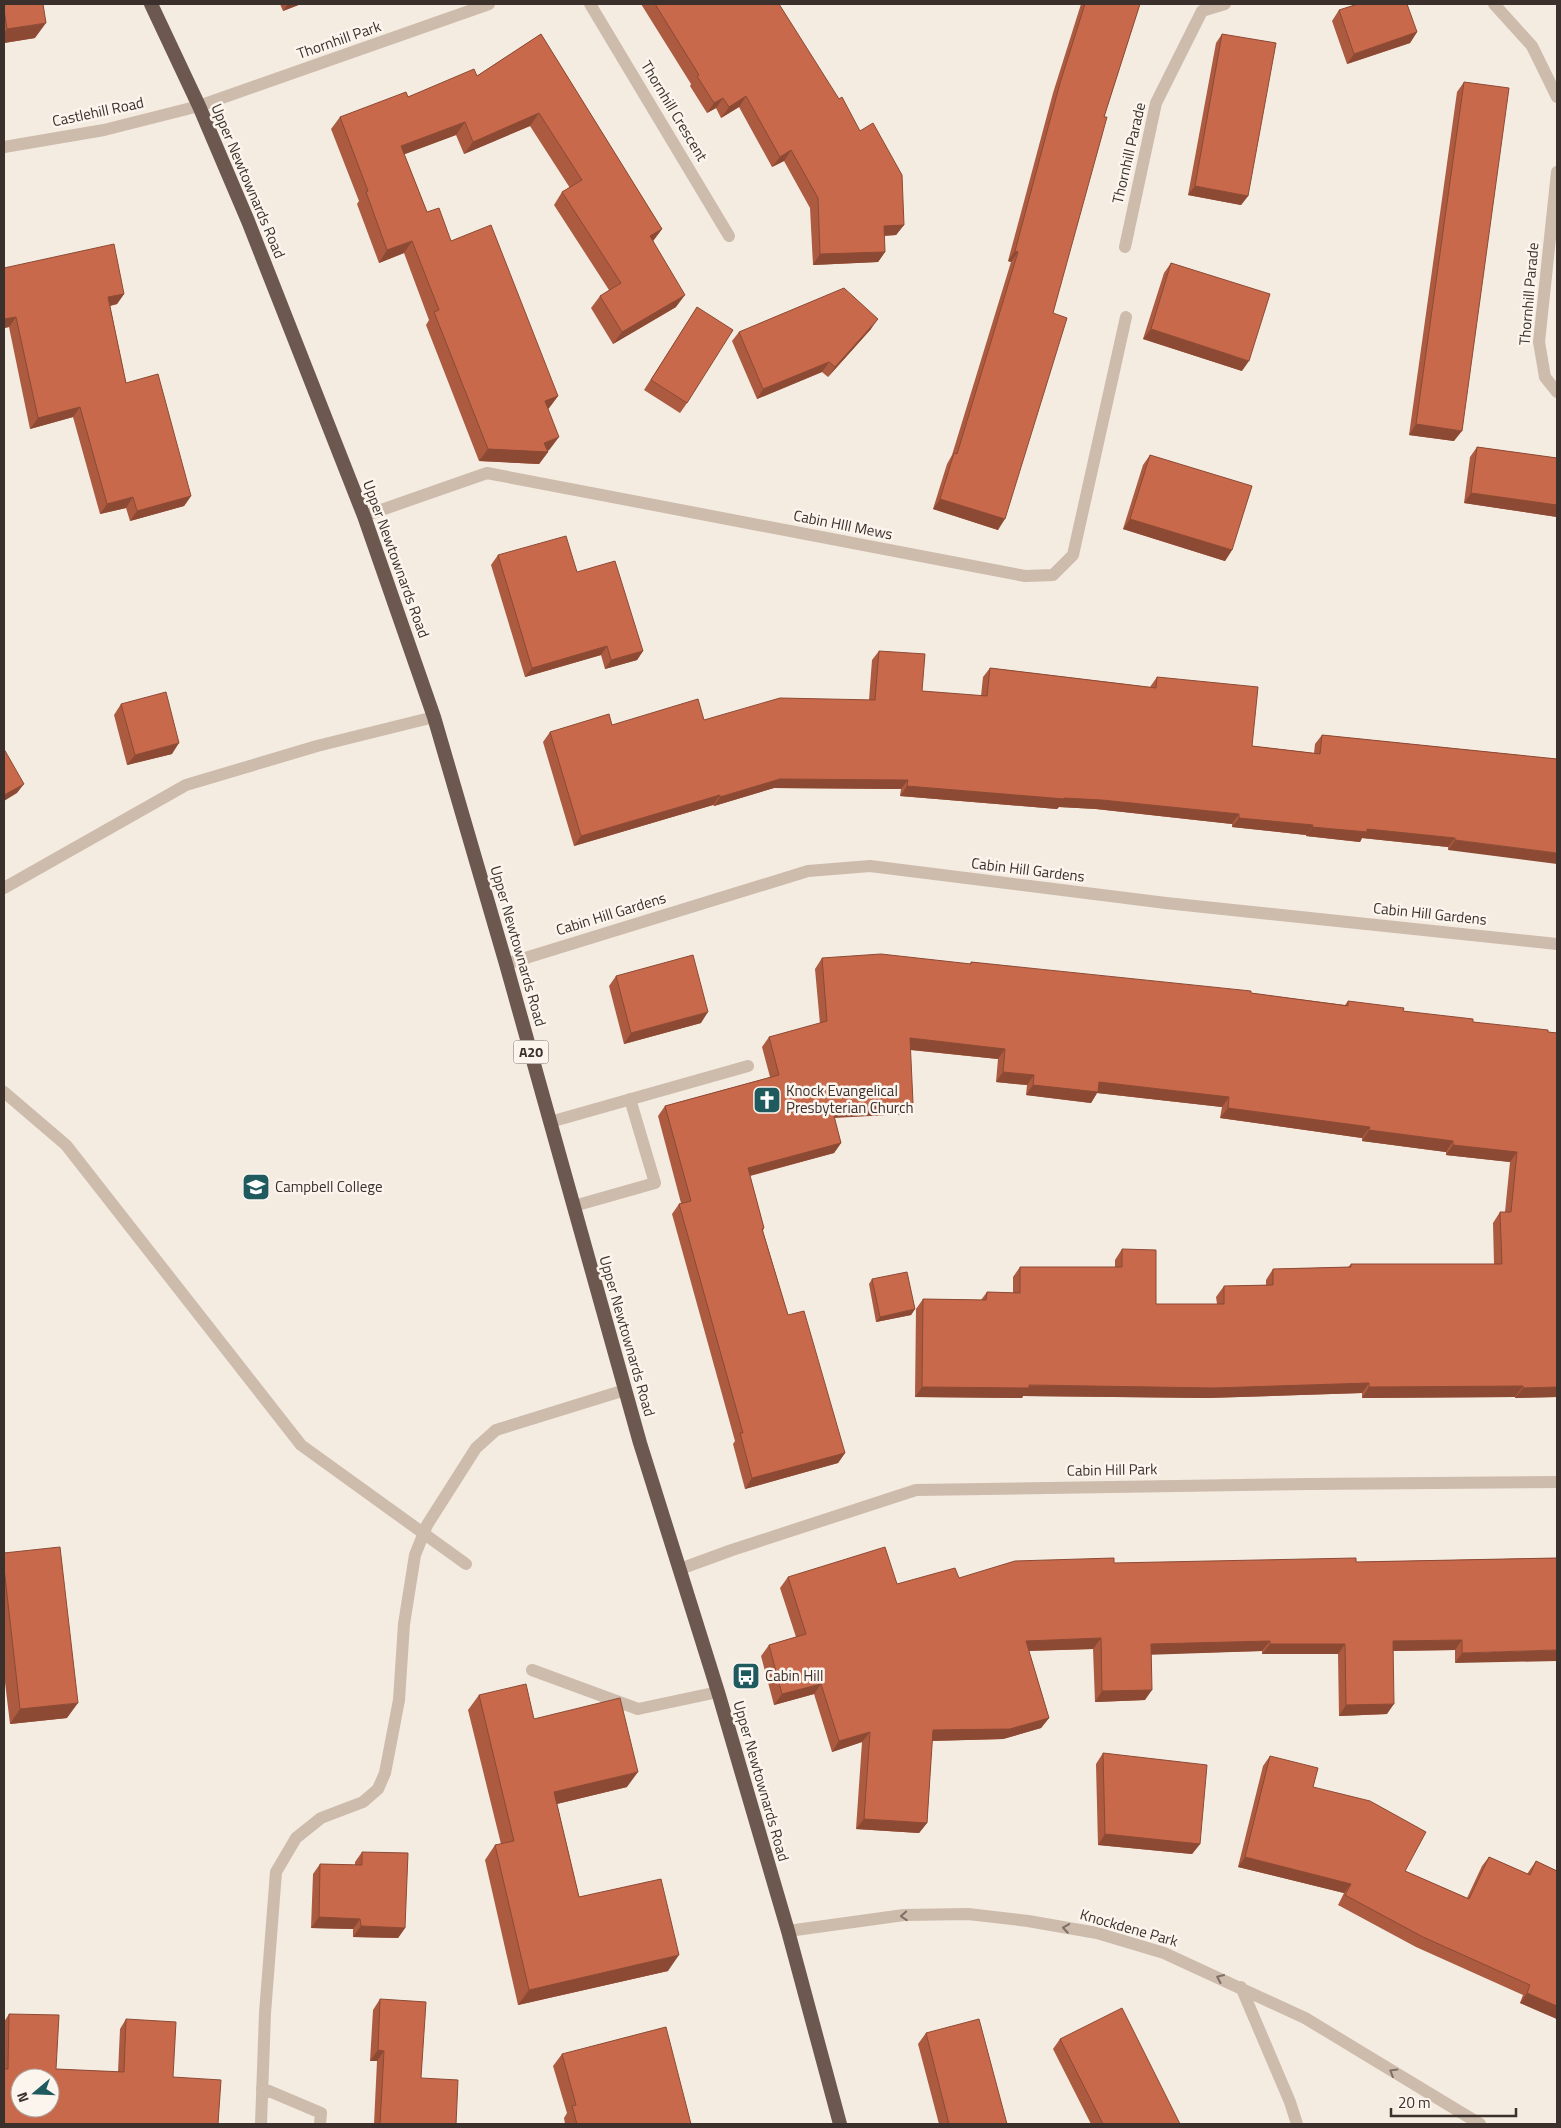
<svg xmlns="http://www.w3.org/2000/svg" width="1561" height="2128" viewBox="0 0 1561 2128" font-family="'Titillium Web',sans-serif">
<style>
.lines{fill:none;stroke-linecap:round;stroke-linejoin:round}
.service{stroke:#cdbbac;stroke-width:12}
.minor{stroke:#cdbbac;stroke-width:12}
.tertiary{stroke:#cdbbac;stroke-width:12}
.trunk{stroke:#6c584f;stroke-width:14}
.wall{fill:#ac5a40}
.shaded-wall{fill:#8c4a34}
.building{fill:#c8694b;stroke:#8c4a34;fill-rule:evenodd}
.oneway{stroke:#7d6f65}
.labels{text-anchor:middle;stroke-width:5;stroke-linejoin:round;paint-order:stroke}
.shield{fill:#fbf5ee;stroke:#756b66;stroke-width:1}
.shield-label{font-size:14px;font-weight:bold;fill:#3b302b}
.street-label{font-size:15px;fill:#3b302b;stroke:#fbf5ee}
.poi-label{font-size:15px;fill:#3b302b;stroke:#fbf5ee;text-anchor:start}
</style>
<rect width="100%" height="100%" fill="#f4ebe1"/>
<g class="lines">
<path class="service" d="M4,888L186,785L317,746L434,717
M4,1092L66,1145L301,1445L466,1564
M550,1122L748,1066
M574,1206L655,1183L630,1099
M532,1670L638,1709L718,1692"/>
<path class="minor" d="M590,4L729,236
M1494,4L1532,46L1557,97
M199,106L489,4
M1557,172L1539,342L1545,377L1557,392
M1125,247L1156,103L1202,11L1225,4
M364,516L487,473L1025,576L1053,575L1073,555L1126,317
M506,964L808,871L870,866L1166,903L1557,944
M680,1569L732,1550L916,1490L1309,1484L1557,1482
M788,1931L904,1915L968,1914L1028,1921L1097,1933L1164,1953L1305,2018L1480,2124
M1241,1987L1290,2102L1297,2124
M262,2088L321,2113L320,2124
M261,2124L265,2013L276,1872L296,1838L321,1818L363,1802L378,1789L385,1773L399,1700L404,1624L415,1555L427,1525L476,1448L496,1430L625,1390"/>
<path class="tertiary" d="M4,147L104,130L199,106"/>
<path class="trunk" d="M151,4L199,106L248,221L364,516L434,717L506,964L640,1443L718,1692L788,1931L840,2124"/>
</g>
<path class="wall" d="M4,4L35,38L4,43Z
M280,4H301L283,11Z
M641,4H779L904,225L896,235L884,236L885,252L878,262L813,265L810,208L784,161L772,167L739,107L721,118L716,108L707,113L690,86L691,84Z
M1081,4H1140L1104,117L1053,313L998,530L933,509L947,464L952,455L1011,262L1008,261L1053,93Z
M1339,10L1417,32L1410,43L1347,64L1332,21Z
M541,34L662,229L653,241L676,307L613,344L591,308L600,296L609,290L554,205L562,192L570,188L530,126L464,154L456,135L404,154L427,212L451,241L558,396L549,408L548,409L550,449L548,451V452L539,464L479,461L426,325L429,320L404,253L379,263L357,204L359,201L331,129L340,117L477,76Z
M1222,34L1248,196L1241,205L1188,195L1216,43Z
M1464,82L1454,441L1409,435L1457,92Z
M1171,263L1242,371L1143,339L1164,273Z
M4,268L124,294L117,304L110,306L126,383L191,496L184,506L130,521L126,508L100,514L73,417L30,429L9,327L4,328Z
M697,307L687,403L680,413L644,390Z
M871,329L828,377L822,372L757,399L732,341L739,332Z
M1477,447L1557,458V517L1464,503L1470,457Z
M1150,455L1232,550L1225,561L1123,529L1143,465Z
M498,555L577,572L643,651L637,660L605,669L601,655L525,677L491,565Z
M879,651L922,691L981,696L983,677L990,668L1150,687L1157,677L1252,746L1314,753L1315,744L1322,735L1557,759L1448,850V847L1362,838L1360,842L1306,836V835L1232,827V824L1096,809L1059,807L1057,809L900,796L901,789L774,788L714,806L713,805L574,846L543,742L550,732L612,725L704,720L869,700L872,660Z
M121,704L172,754L127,765L114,715Z
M822,958L970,964L971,962L1251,993L1345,1005L1348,1001L1403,1011L1473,1022L1557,1033V1397L1515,1398V1397L1362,1398V1393L1207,1398L1023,1396L1022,1398L915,1397L916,1309L923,1299L981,1300L987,1292L1013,1293V1277L1020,1267H1115V1260L1122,1249L1156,1304H1217L1216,1297L1224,1286L1266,1285V1280L1273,1269L1348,1267L1351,1264H1494L1493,1223L1500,1212H1505L1510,1162L1446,1155V1152L1362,1141V1138L1220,1118L1222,1107L1097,1093L1091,1103L1026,1095L1027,1085L996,1082L998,1059L910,1050L906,1114L834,1118L841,1143L834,1153L750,1176L764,1228L763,1231L788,1315L845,1453L838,1463L745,1489L733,1444L735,1441L672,1214L679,1204L681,1203L658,1116L665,1106L770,1077L762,1047L769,1037L820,1024L815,969Z
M616,976L701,1023L624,1044L609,986Z
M872,1279L915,1309L911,1315L876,1322L869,1284Z
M4,1553L67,1718L10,1724L4,1674Z
M1557,1558L1455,1663V1650L1393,1651L1387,1714L1339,1716L1338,1654H1262V1651L1151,1654L1145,1700L1095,1702L1093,1649L1029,1651L1049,1718L1041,1728L1003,1739L932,1741L927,1823L919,1833L856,1829L862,1742L832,1752L814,1694L774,1705L761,1656L769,1645L796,1637L780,1588L788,1577L897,1584L1114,1563L1356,1562Z
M479,1695L534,1719L627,1787L557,1804L579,1897L668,1971L518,2005L485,1860L495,1845L501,1844L468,1710Z
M1103,1753L1200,1844L1192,1854L1098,1845L1096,1764Z
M1270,1756L1313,1787L1405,1871L1467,1898L1482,1866L1489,1857L1527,1874L1536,1861L1557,1871V2019L1520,2003L1523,1995L1416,1947L1338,1905L1344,1893L1238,1867L1263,1766Z
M362,1852L405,1928L398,1938L353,1937V1929L311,1928L313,1874L320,1864L355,1865V1862Z
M380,1999L421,2078L456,2124H374L377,2061H370L373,2010Z
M9,2014L56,2069L118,2072L120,2029L126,2019L173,2077L4,2124V2022Z
M926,2033L1007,2124H939L918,2044Z
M1060,2039L1180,2124H1091L1053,2049Z
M562,2054L691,2124H565L564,2118L567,2113L553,2066Z"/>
<path class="shaded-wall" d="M288,4H301L283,11Z
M46,23L35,38L4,43V33L7,29Z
M1417,32L1410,43L1347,64L1354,54Z
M746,96L739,107L721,118L729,107Z
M723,98L716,108L707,113L714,103Z
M539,113L530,126L464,154L473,142Z
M465,122L456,135L392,159L401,146Z
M791,150L784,161L772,167L780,157Z
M1195,186L1248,196L1241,205L1188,195Z
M904,225L896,235L877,236L884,226Z
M662,229L653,241L650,236Z
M412,241L404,253L379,263L387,250Z
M1015,251L1018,252L1011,262L1008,261Z
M885,252L878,262L813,265L820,254Z
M124,294L117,304L101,308L108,297Z
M685,295L676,307L613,344L622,332Z
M16,317L9,327L4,328V319Z
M878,319L871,329L828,377L835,367Z
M1151,329L1249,361L1242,371L1143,339Z
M829,362L822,372L757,399L763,389Z
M558,396L549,408L536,413L545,401Z
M80,407L73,417L30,429L38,418Z
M1416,424L1462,431L1454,441L1409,435Z
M559,437L550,449L546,451L548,452L539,464L479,461L488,449L544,443Z
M1471,493L1557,505V517L1464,503Z
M191,496L184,506L130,521L137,511Z
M133,497L126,508L100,514L107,504Z
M940,499L1005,519L998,530L933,509Z
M1130,519L1232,550L1225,561L1123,529Z
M607,646L601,655L525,677L532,668Z
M643,651L637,660L605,669L611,660Z
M179,743L172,754L127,765L135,755Z
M780,779L908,780L901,789L774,788L714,806L720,797Z
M24,784L17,793L4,801V795Z
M907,786L1102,800L1239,814L1232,824L1096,809L1059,807L1057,809L900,796Z
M720,795L713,805L574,846L581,836Z
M1239,818L1313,825L1306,835L1232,827Z
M1312,827L1367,829L1455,838L1448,847L1362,838L1360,842L1306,836Z
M1455,840L1557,853V864L1448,850Z
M708,1012L701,1023L624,1044L631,1033Z
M910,1038L1005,1049L998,1059L903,1049Z
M1003,1072L1034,1075L1027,1085L996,1082Z
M1099,1082L1229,1097L1222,1107L1097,1093L1091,1103L1026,1095L1033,1085Z
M913,1103L906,1114L824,1118L832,1108Z
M1228,1108L1370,1127L1362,1138L1220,1118Z
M1369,1130L1453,1141L1446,1152L1362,1141Z
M841,1143L834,1153L741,1178L748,1168Z
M1453,1145L1517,1152L1510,1162L1446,1155Z
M915,1309L911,1315L876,1322L880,1317Z
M1369,1383L1362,1393L1207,1398L1023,1396L1022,1398L915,1397L922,1387Z
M1523,1386L1515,1397L1362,1398L1369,1387Z
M1557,1387V1397L1515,1398L1523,1388Z
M845,1453L838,1463L745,1489L752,1478Z
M1101,1638L1093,1649L1019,1651L1026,1641Z
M1462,1640L1455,1650L1385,1651L1393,1641Z
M1270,1641L1262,1651L1144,1655L1151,1644Z
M1270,1644H1345L1338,1654H1262Z
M1557,1650V1661L1455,1663L1462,1653Z
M821,1684L814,1694L774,1705L782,1694Z
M1152,1690L1145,1700L1095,1702L1102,1691Z
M78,1703L67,1718L10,1724L20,1709Z
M1394,1704L1387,1714L1339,1716L1346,1705Z
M1049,1718L1041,1728L1003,1739L926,1741L933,1730Z
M870,1732L862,1742L832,1752L839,1741Z
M638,1772L627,1787L544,1807L554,1792Z
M864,1819L927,1823L919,1833L856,1829Z
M1105,1834L1200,1844L1192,1854L1098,1845Z
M1245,1857L1351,1884L1344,1893L1238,1867Z
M319,1917L360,1919L353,1929L311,1928Z
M361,1926L405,1928L398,1938L353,1937Z
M679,1955L668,1971L518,2005L529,1990Z
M1527,1993L1557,2006V2019L1520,2003Z
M378,2050L384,2051L377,2061H370Z"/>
<path class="building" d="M4,4H43L46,23L7,29L4,10Z
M655,4H779L839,99L842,97L860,131L873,123L902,175L904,225L884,226L885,252L820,254L818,198L791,150L780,157L746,96L729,107L723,98L714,103L697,76L699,75Z
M1085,4H1140L1104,117H1107L1053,313L1067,318L1005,519L940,499L954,453L957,454L1018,252L1015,251L1060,83Z
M1358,4H1407L1417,32L1354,54L1339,10Z
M541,34L662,229L650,236L685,295L622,332L600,296L621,283L562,192L582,180L539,113L473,142L465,122L401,146L427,212L439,208L451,241L491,225L558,396L545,401L559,437L544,443L548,452L488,449L434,312L439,310L412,241L387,250L366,192L368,191L340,117L406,92L408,97L474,69L477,76Z
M1222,34L1276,43L1248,196L1195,186Z
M1464,82L1509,88L1462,431L1416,424Z
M114,244L124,294L108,297L126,383L158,374L191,496L137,511L133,497L107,504L80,407L38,418L16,317L4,319V268Z
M1171,263L1270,294L1249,361L1151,329Z
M844,288L878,319L835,367L829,362L763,389L739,332Z
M697,307L733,330L687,403L651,380Z
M1477,447L1557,458V505L1471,493Z
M1150,455L1252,486L1232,550L1130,519Z
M566,536L577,572L615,561L643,651L611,660L607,646L532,668L498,555Z
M879,651L925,654L922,691L987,696L990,668L1156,688L1157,677L1258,687L1252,746L1320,754L1322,735L1557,759V853L1455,840V838L1367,829V832L1312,827L1313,825L1239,818V814L1102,800L1064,798V799L907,786L908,780L780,779L720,797V795L581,836L550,732L609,714L612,725L698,699L704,720L780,698L875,700Z
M166,692L179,743L135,755L121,704Z
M4,749L24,784L4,795Z
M881,954L971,964V962L1251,991V993L1348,1006V1001L1404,1008L1403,1011L1473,1019V1022L1548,1030V1032L1557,1033V1387L1523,1388V1386L1369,1387V1383L1214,1388L1029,1385V1388L922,1387L923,1299L986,1300L987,1292L1020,1293V1267H1122V1249L1156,1250V1304H1224V1286L1273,1285V1269L1351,1267V1264H1502L1500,1212H1511L1517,1152L1453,1145V1141L1369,1130L1370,1127L1228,1108L1229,1097L1099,1082L1098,1092L1033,1085L1034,1075L1003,1072L1005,1049L910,1038L913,1103L832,1108L841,1143L748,1168L764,1228L762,1229L788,1315L804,1311L845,1453L752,1478L740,1433H743L679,1204L691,1201L665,1106L779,1075L769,1037L827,1021L822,958Z
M693,955L708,1012L631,1033L616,976Z
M907,1272L915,1309L880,1317L872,1279Z
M60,1547L78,1703L20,1709L4,1568V1553Z
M885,1547L897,1584L955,1568L959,1578L1015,1561L1114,1558V1563L1356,1558V1562L1557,1558V1650L1462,1653V1640L1393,1641L1394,1704L1346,1705L1345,1644H1270V1641L1151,1644L1152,1690L1102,1691L1101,1638L1026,1641L1049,1718L1010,1729L933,1730L927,1823L864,1819L870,1732L839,1741L821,1684L782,1694L769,1645L806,1634L788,1577Z
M526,1684L534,1719L620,1698L638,1772L554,1792L579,1897L661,1879L679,1955L529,1990L495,1845L514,1841L479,1695Z
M1103,1753L1207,1765L1200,1844L1105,1834Z
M1270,1756L1318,1768L1313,1787L1370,1801L1426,1832L1405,1871L1469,1899L1489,1857L1530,1875L1536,1861L1557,1871V2006L1527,1993L1530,1985L1423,1937L1345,1895L1351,1884L1245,1857Z
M362,1852L408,1853L405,1928L361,1926L360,1919L319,1917L320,1864L362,1865Z
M380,1999L426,2002L421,2078L458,2080L456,2124H380L384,2051L378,2050Z
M1122,2008L1180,2124H1103L1060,2039Z
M9,2014L59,2015L56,2069L124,2072L126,2019L176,2022L173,2077L221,2080L218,2124H4V2069H8ZM20,2078H50V2108H20Z
M979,2019L1007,2124H949L926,2033Z
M666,2027L691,2124H577L572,2106L576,2105L562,2054Z"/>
<defs><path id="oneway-chevron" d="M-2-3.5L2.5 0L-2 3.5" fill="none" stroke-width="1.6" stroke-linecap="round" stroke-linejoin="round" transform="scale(1.25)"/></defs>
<g class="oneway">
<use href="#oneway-chevron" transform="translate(904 1916) rotate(176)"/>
<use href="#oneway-chevron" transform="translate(1066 1928) rotate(-171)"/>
<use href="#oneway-chevron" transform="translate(1220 1978) rotate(-156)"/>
<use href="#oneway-chevron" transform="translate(1393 2072) rotate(-149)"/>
</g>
<defs>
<symbol id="church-square" viewBox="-11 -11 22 22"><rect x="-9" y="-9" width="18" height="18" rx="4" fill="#1f5a5e" stroke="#fbf5ee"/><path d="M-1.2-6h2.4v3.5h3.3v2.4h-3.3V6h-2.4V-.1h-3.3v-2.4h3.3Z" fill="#fff"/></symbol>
<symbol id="school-square" viewBox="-11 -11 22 22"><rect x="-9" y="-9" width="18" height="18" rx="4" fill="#1f5a5e" stroke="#fbf5ee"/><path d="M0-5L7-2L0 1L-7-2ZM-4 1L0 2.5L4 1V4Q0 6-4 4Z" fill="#fff"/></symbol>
<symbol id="bus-square" viewBox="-11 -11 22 22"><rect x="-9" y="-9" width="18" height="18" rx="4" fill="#1f5a5e" stroke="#fbf5ee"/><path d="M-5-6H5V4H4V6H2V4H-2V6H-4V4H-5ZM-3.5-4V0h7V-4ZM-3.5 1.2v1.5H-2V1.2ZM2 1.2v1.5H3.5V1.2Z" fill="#fff"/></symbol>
</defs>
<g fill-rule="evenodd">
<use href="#church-square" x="751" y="1084" width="32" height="32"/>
<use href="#school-square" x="240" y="1171" width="32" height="32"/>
<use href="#bus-square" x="730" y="1660" width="32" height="32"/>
</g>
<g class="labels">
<rect class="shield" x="513.5" y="1040.5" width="35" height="23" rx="4"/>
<g class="shield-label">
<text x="531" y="1057">A20</text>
</g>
<g class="street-label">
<text transform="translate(339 40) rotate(-19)" y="5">Thornhill Park</text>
<text transform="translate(674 111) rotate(59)" y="5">Thornhill Crescent</text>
<text transform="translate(98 112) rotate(-12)" y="5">Castlehill Road</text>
<text transform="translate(1129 153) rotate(-77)" y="5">Thornhill Parade</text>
<text transform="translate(248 181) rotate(67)" y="5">Upper Newtownards Road</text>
<text transform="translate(1529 294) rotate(-85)" y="5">Thornhill Parade</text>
<text transform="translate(843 525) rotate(11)" y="5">Cabin HIll Mews</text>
<text transform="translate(396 559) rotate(70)" y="5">Upper Newtownards Road</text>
<text transform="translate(1028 870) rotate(7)" y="5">Cabin Hill Gardens</text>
<text transform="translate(611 914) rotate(-17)" y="5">Cabin Hill Gardens</text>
<text transform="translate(1430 914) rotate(6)" y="5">Cabin Hill Gardens</text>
<text transform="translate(518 946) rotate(74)" y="5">Upper Newtownards Road</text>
<text transform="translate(627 1336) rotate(74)" y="5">Upper Newtownards Road</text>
<text transform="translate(1112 1470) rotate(-1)" y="5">Cabin Hill Park</text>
<text transform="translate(761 1781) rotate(74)" y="5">Upper Newtownards Road</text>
<text transform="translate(1129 1928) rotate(16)" y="5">Knockdene Park</text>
</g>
<g class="poi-label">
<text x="786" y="1096">Knock Evangelical<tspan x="786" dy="17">Presbyterian Church</tspan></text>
<text x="275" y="1192">Campbell College</text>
<text x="765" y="1681">Cabin Hill</text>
</g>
</g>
<rect width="1561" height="2128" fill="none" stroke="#3b302b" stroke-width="10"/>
<g transform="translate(35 2093) rotate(251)"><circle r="24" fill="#fbf5ee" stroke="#aea6a0"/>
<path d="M0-4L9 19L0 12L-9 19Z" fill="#1f5a5e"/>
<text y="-8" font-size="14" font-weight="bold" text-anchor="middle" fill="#3b302b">N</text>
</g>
<path d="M1391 2108v8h125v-8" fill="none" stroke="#3b302b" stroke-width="2.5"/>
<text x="1398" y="2108" font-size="15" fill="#3b302b" stroke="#fbf5ee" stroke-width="4" paint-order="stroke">20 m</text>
</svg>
